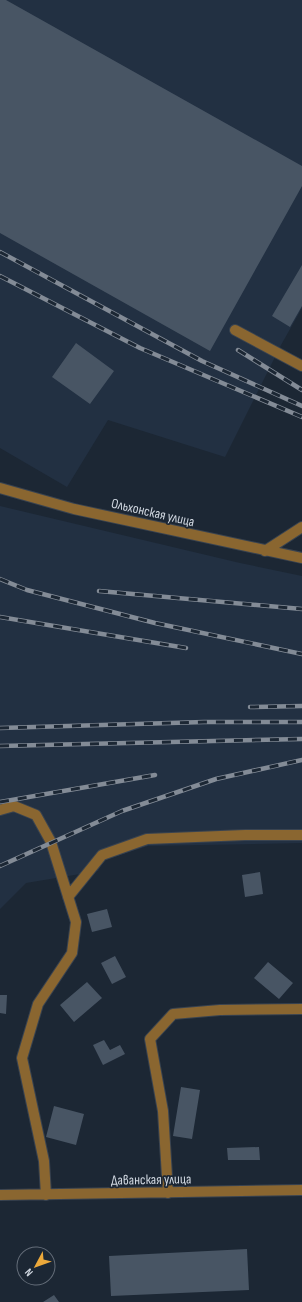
<svg xmlns="http://www.w3.org/2000/svg" width="302" height="1302" viewBox="0 0 302 1302" font-family="'Sofia Sans Condensed',sans-serif">
<style>
.built{fill:#223042}
.building{fill:#485564}
.lines{fill:none;stroke-linecap:round;stroke-linejoin:round}
.minor-casing{stroke:#394350;stroke-width:12}
.minor{stroke:#8a6630;stroke-width:10}
.rail-casing{stroke:#838b96;stroke-width:4.5}
.rail{stroke:#1c2734;stroke-width:3;stroke-dasharray:9;stroke-linecap:butt}
.labels{text-anchor:middle;stroke-width:3.5;stroke-linejoin:round;paint-order:stroke}
.street-label{font-size:14px;fill:#d0d7e0;stroke:#1c2734}
</style>
<rect width="100%" height="100%" fill="#1c2734"/>
<path class="built" d="M0,0H302V308L281,345L225,457L108,420L67,487L0,448Z
M0,506L240,563L302,576V843L148,846L104,860L98,871L26,883L0,909Z"/>
<path class="building" d="M0,0H6L302,166V186L210,351L0,233Z
M302,265V306L290,327L272,316Z
M76,343L114,371L90,404L52,377Z
M260,872L263,894L245,897L242,875Z
M107,909L112,927L92,932L87,914Z
M115,956L126,977L112,984L101,963Z
M268,962L293,983L279,999L254,978Z
M87,982L102,998L74,1022L60,1005Z
M0,995H7L6,1014L0,1013Z
M104,1040L110,1050L120,1045L125,1054L103,1065L93,1045Z
M181,1087L200,1090L192,1139L173,1136Z
M54,1106L84,1114L76,1145L46,1137Z
M259,1147L260,1160H228L227,1148Z
M247,1249L249,1290L111,1296L109,1256Z
M54,1295L59,1302H43Z"/>
<g class="lines">
<defs>
<path id="minor" d="M235,330L302,366
M0,488L74,509L302,558
M265,551L302,527
M0,810L14,806L36,815L51,842L76,922L72,953L38,1004L22,1058L44,1161L46,1195
M68,897L102,855L147,839L245,835H302
M168,1193L163,1111L150,1039L173,1014L220,1010L302,1009
M0,1195L302,1190"/>
</defs>
<use href="#minor" class="minor-casing"/>
<use href="#minor" class="minor"/>
<defs>
<path id="rail" d="M0,252L202,361L302,406
M0,276L140,348L302,417
M238,350L302,390
M0,579L27,590L155,623L302,654
M99,591L302,609
M0,617L186,648
M250,707L302,706
M0,728L204,722H302
M0,746L302,739
M0,802L155,775
M0,866L122,811L216,779L302,760"/>
</defs>
<use href="#rail" class="rail-casing"/>
<use href="#rail" class="rail"/>
</g>
<g class="labels">
<g class="street-label">
<text transform="translate(153 512) rotate(13)" y="5">Ольхонская улица</text>
<text transform="translate(151 1179) rotate(-1)" y="5">Даванская улица</text>
</g>
</g>
<g transform="translate(36 1266) rotate(229)"><circle r="19" fill="#1c2734" stroke="#646d79"/>
<path d="M0-3L7 15L0 10L-7 15Z" fill="#eca93b"/>
<text y="-6" font-size="11" font-weight="bold" text-anchor="middle" fill="#d0d7e0">N</text>
</g>
</svg>
